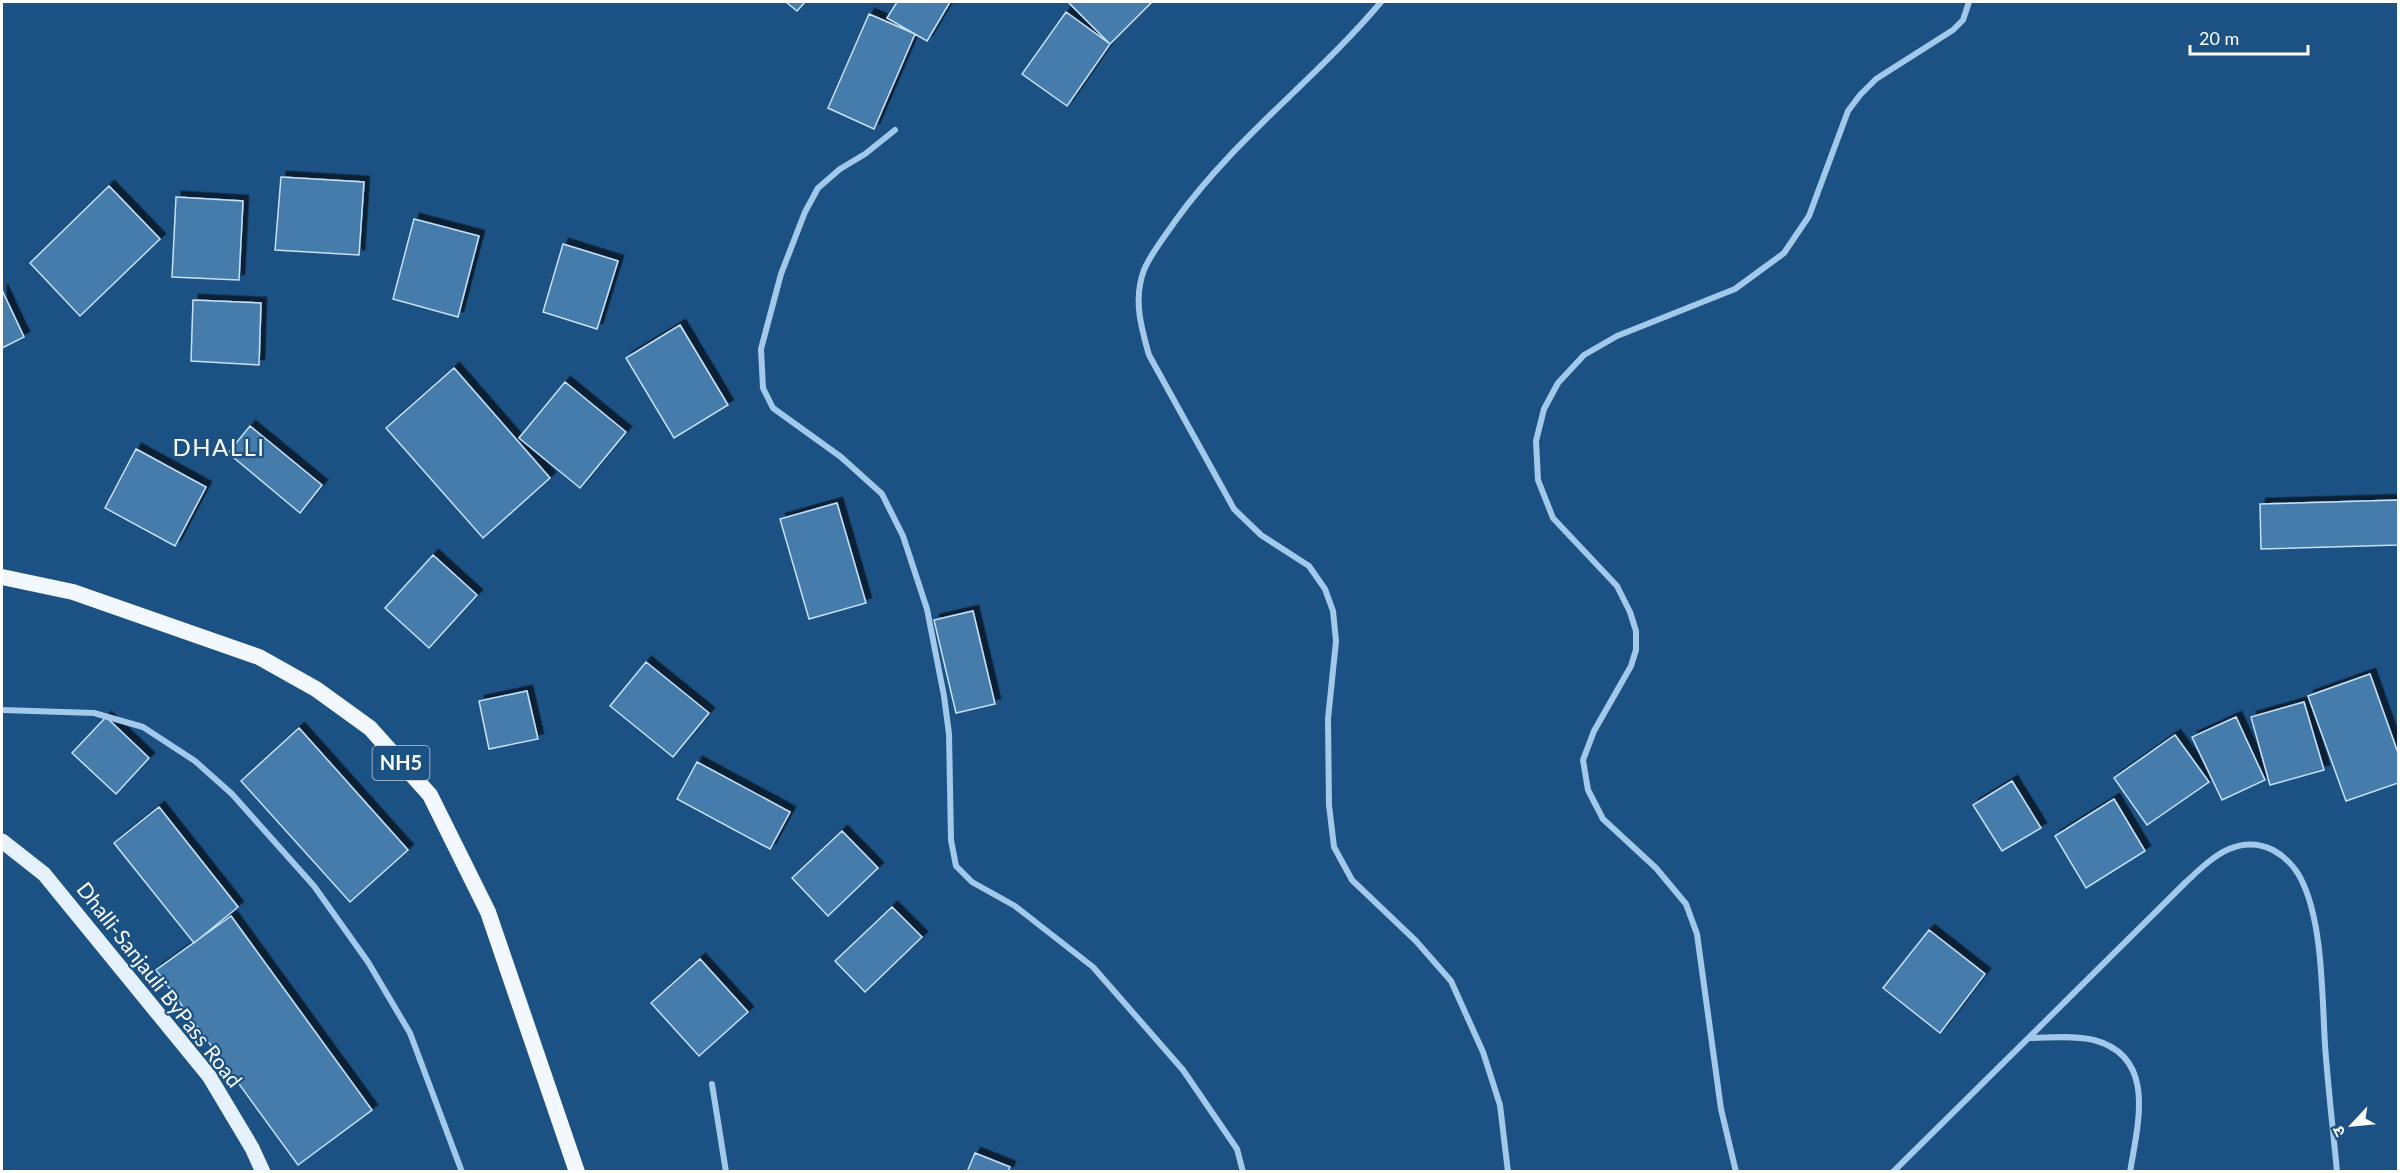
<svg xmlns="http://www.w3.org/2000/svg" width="2400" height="1173" viewBox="0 0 2400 1173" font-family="Lato,'Noto Sans Devanagari',sans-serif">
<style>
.building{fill:#447bac;stroke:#c6e1f8;stroke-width:1.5;filter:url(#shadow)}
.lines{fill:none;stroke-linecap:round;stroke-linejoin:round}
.minor{stroke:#a2c8ea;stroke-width:6}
.primary{stroke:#e6f1fe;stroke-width:15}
.trunk{stroke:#f2f8fe;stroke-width:16}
.labels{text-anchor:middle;stroke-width:4.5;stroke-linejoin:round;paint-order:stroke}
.shield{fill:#1c5183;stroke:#bbcbda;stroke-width:1.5}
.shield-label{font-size:20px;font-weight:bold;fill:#fff}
.street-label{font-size:21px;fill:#fff;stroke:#1c5183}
.quarter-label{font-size:24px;letter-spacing:1.5px;fill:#fff;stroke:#1c5183}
</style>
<defs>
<filter id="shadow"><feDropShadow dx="5.5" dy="-5.5" stdDeviation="0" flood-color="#0009"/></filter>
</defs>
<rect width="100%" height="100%" fill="#1c5183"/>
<path class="building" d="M786,2H805L797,11Z
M897,2H950L927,41L887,18Z
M1068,2H1152L1110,44Z
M1066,12L1110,44L1067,106L1022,74Z
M869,14L915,34L874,129L828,108Z
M281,177L364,182L359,255L275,250Z
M109,186L160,239L80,316L30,263Z
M176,197L243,201L239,280L172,277Z
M414,219L479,236L458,317L393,299Z
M563,244L618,261L597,329L543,312Z
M2,290L24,337L2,348Z
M193,300L261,303L259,365L191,361Z
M680,325L728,405L674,438L626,358Z
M454,368L550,478L483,538L386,428Z
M565,382L626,432L580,488L519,438Z
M250,426L322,485L300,513L228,453Z
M136,449L206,487L175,546L105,508Z
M2398,500V545L2261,549L2260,504Z
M837,503L866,603L809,619L780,519Z
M433,555L477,595L429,648L385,608Z
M973,611L995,704L956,713L934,620Z
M646,662L709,713L673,757L610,706Z
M2370,674L2398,753V783L2346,801L2308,696Z
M527,691L538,739L489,749L479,701Z
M2304,702L2324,770L2270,785L2251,717Z
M106,717L149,758L116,794L72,753Z
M2236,717L2265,780L2222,800L2192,737Z
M299,728L408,850L350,902L241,781Z
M2175,735L2209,782L2147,825L2114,778Z
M697,762L790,812L770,849L677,799Z
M2012,781L2041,828L2002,851L1973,805Z
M2114,799L2145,851L2086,888L2055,836Z
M159,807L238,907L194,943L114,843Z
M842,831L878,868L828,916L792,878Z
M892,907L922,937L865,992L835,961Z
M231,916L372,1110L298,1165L156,970Z
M1929,930L1985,974L1940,1033L1883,988Z
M700,959L748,1012L699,1056L651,1003Z
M975,1153L1010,1167L1008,1172H967Z"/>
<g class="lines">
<path class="minor" d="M1381,2C1317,78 1234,139 1176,220C1165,236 1151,253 1144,270C1133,299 1141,327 1149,355L1234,509L1261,535L1309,566L1325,589L1333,611L1336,641L1328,719L1329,805L1334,847L1352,880L1416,941L1451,981L1483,1052L1500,1105L1508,1172
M895,130L865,154L840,169L818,188L805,212L781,274L761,349L763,388L773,408L841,457L882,494L903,536L927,609L944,696L949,734L951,840L956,866L972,882L1015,906L1093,967L1183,1070L1237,1149L1243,1172
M2,710L94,713L143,727L195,761L232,794L314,886L368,962L410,1033L462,1172
M2029,1038C2050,1038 2073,1035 2094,1040C2157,1057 2138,1123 2130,1172
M712,1084L726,1172
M1736,1172L1721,1109L1697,934L1686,904L1656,868L1603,819L1588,790L1583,760L1594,731L1631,666L1636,650V631L1630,612L1617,586L1553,518L1538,480L1536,441L1544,409L1558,383L1584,355L1617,336L1735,289L1784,253L1809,216L1848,111L1860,95L1876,79L1953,30L1963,20L1969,2
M1893,1172L2186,882C2199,870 2213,856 2229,849C2243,843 2259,843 2273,850C2284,856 2295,867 2301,879C2323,922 2322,996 2325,1045C2328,1087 2333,1129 2337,1172"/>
<path class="primary" d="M2,841L44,874L209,1076L252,1148L263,1172"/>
<path class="trunk" d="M2,577L73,592L259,657L316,689L370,728L430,795L488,912L577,1172"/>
</g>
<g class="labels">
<rect class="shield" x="372.5" y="746" width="57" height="34" rx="4.5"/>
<g class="shield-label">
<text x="401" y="770">NH5</text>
</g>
<g class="street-label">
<text transform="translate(159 985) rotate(52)" y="7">Dhalli-Sanjauli ByPass Road</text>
</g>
<g class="quarter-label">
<text x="219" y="456">DHALLI</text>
</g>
</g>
<rect width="2400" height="1173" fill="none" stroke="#ffffff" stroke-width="6"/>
<g transform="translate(2352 1125) rotate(244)" stroke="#1c5183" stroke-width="4.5" paint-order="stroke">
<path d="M0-4.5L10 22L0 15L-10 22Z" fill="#ffffff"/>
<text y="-9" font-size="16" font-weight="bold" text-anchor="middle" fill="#ffffff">उ</text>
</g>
<path d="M2190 45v9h118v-9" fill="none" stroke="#ffffff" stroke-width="3"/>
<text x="2199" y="45" font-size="18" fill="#ffffff" stroke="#1c5183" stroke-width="4.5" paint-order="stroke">20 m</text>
</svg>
